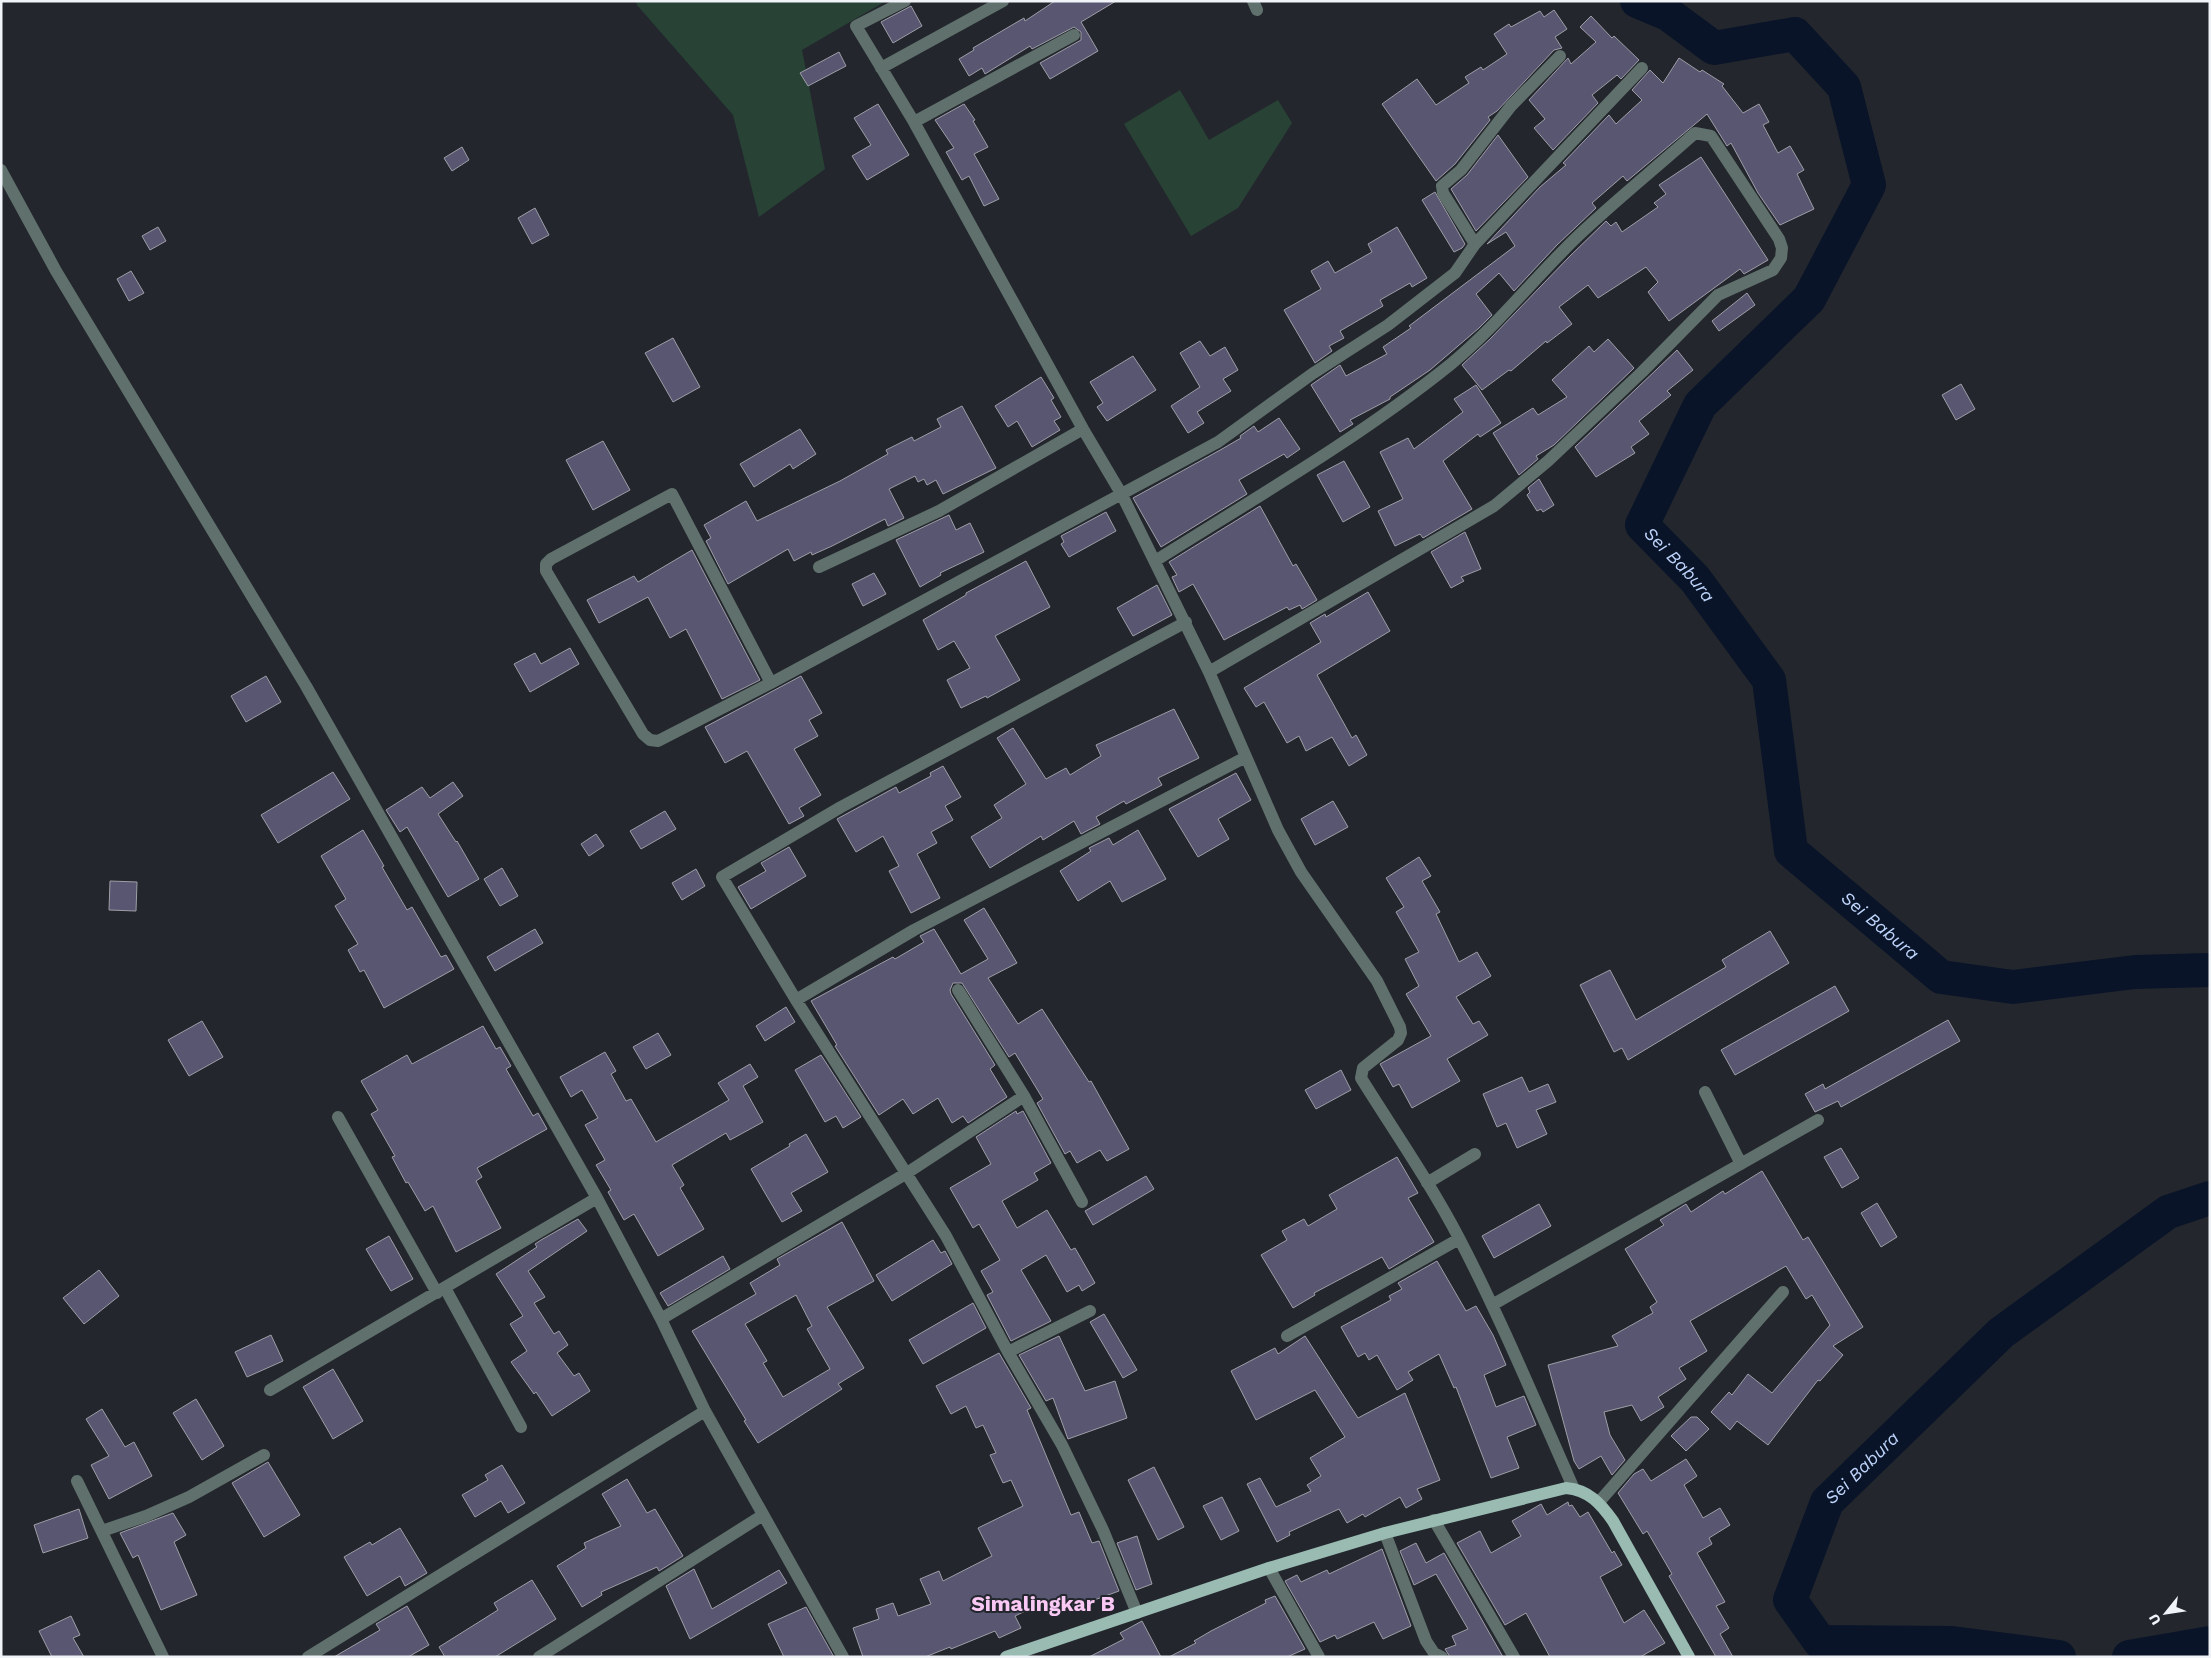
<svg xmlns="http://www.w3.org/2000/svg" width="2211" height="1658" viewBox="0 0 2211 1658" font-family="'Work Sans',sans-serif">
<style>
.green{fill:#284235}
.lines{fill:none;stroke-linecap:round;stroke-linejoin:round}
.river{stroke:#091428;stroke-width:34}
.building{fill:#585671;stroke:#9e9ea7;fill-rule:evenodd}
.minor{stroke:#60706c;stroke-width:12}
.major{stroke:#99bbb2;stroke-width:12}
.labels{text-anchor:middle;stroke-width:4;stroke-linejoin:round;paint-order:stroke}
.water-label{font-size:18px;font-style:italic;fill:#bdd3fa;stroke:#23272d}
.district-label{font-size:21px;font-weight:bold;fill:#f9c8f5;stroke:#23272d}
</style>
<rect width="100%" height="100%" fill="#23272d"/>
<path class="green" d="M636,1H886L802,50L825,169L759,217L733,115L637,5Z
M1180,90L1209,140L1278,100L1292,123L1238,208L1191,236L1124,124Z"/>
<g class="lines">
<g class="river">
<path id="s1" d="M1637,1L1668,14L1714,48L1795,34L1844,87L1869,185L1809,299L1700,405L1642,525L1695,579L1769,680L1791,851L1941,977L2013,987L2135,972L2210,970"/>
<path id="s2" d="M2059,1657L1952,1643L1820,1642L1790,1600L1827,1502L2001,1333L2168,1212L2210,1198"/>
<path d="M2129,1657L2210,1643"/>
</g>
</g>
<path class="building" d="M1055,1H1116L1081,22L1098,51L1050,79L1040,63L1081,40V32L1074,27L1032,49L1030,46L985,74L982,68L969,76L959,59L974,50L973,48L1024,18L1025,21Z
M911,6L922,26L893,43L881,22Z
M1554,10L1567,29L1555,37L1562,48L1554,50L1497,111L1488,117L1490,120L1455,164L1436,181L1382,104L1417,79L1436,105L1469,83L1465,77L1481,67L1483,70L1507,54L1494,34L1509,24L1511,27L1540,11L1544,17Z
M1591,16L1612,38L1614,36L1639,60L1621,79L1617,75L1592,95L1598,103L1553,150L1534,128L1545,119L1529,100L1568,58L1571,64L1596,42L1580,27Z
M839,52L846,66L808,86L800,73Z
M1679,58L1700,72L1702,70L1724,84L1722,86L1743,113L1759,104L1769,122L1763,125L1778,153L1790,146L1804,170L1797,174L1814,209L1780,225L1758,193L1731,143L1727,146L1707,114L1627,181L1623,176L1592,203L1596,208L1557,245L1514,291L1499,273L1476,294L1492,315L1479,328L1430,370L1390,397V399L1350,420L1353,424L1340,432L1311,385L1340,365L1346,376L1387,354L1383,347L1411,328L1409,326L1515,246L1506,232L1487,244L1540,187L1566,165L1563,163L1609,115L1616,124L1642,100L1632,90L1650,70L1663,83Z
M878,104L909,155L867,180L852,156L871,145L854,118Z
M964,104L975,120L973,121L988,147L974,154L999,199L984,206L969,176L962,180L946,152L954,148L935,120Z
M1498,135L1528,177L1476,231L1451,189L1467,175Z
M462,147L469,160L452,171L444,158Z
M1701,157L1768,260L1744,274L1740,269L1669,321L1648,292L1658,282L1646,267L1598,298L1588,285L1559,307L1572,324L1547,343L1546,341L1511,371L1509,370L1482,390L1462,365L1490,339L1569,257L1606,221L1611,226L1616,222L1622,232L1658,207L1654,203L1666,194L1659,185Z
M1435,192L1465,244L1462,248L1454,252L1422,200Z
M535,208L549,235L532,244L518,218Z
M158,227L166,241L150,250L142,236Z
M1397,227L1427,278L1412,287L1410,283L1380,300L1383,306L1340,331L1344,338L1329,346L1332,351L1315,363L1284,310L1321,289L1311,271L1328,261L1335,273L1372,252L1368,244Z
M131,271L144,293L129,301L117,279Z
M1747,293L1755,305L1719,331L1712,321Z
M673,338L700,387L673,402L645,353Z
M1608,339L1634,368L1554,445L1536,456L1538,459L1519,475L1493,433L1533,408L1538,415L1567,397L1552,380L1589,346L1594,352Z
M1200,341L1210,356L1225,347L1238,370L1223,379L1231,391L1197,412L1204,423L1188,433L1171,406L1200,387L1180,353Z
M1677,350L1693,370L1667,391L1671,395L1639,421L1649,434L1631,447L1635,453L1596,477L1575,447Z
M1133,356L1156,390L1107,421L1097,407L1103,403L1090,382Z
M1041,377L1054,398L1051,400L1061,417L1054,421L1060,430L1032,447L1017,421L1008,427L995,406Z
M1961,384L1975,409L1956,420L1942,395Z
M1476,385L1501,423L1480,437L1478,434L1443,461L1472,509L1423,538L1420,534L1395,546L1378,511L1403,499L1380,452L1408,438L1414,449L1463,412L1454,399Z
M962,406L996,468L943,494L936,480L927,485L924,479L918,482L915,476L889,489L904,518L888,526L885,519L832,546L812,555L811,552L794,561L788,549L728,584L706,541L711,538L704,525L746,501L757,521L840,481L888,454L886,450L912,437L914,441L941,427L937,419Z
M1279,418L1300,449L1287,458L1284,454L1239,480L1247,494L1161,547L1133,498L1222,449L1241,438L1240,436L1254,426L1258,432Z
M800,429L816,454L793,469L790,464L754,487L740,464Z
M603,441L630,490L593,510L566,460Z
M1344,461L1370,507L1343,522L1317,475Z
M1539,479L1554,505L1543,512L1541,509L1537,511L1527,495L1530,492L1528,488Z
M1260,506L1293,566L1296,564L1317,600L1302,609L1300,605L1289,610L1287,607L1224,640L1193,584L1179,592L1172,577L1177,575L1169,562Z
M1106,512L1116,531L1069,557L1061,544L1064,542L1061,536Z
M949,515L956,530L970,523L984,552L940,573L941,575L920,587L896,540Z
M1465,532L1481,569L1461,577L1464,581L1451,588L1431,552Z
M692,550L760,680L722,699L686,629L670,638L648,597L599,623L587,600L634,576L638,582Z
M1026,561L1050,607L995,636L1020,680L987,698L986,696L961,708L947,680L970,668L954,641L938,650L923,620L966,595V593Z
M874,573L886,594L863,606L852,584Z
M1157,585L1172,615L1133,636L1117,608Z
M1368,592L1390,631L1317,675L1352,738L1356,735L1367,755L1349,766L1332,737L1306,751L1299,736L1287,743L1264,702L1256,707L1244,688L1321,642L1310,623L1325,614L1326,617Z
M570,648L579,664L530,692L514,664L535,653L541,664Z
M266,676L281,702L246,722L231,696Z
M801,676L822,713L809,720L818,736L794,749L821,795L799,808L804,816L789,824L747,751L725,763L705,727Z
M1174,709L1199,758L1158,778L1162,785L1126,804L1124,801L1096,817L1100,824L1081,834L1074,821L1043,840L1041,836L990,868L971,837L1002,818L994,805L1026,784L997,738L1013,728L1046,779L1066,768L1070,775L1101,756L1096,745Z
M943,766L961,797L945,806L953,820L931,832L937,843L917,854L940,898L911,913L889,871L899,866L883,836L856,852L837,819L896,787L899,793L931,776L930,773Z
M333,772L350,799L278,843L261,815Z
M1236,773L1251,800L1218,819L1229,839L1198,857L1169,809Z
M453,782L463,796L438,814L456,842L457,841L479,879L448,897L407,827L400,832L386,810L422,787L430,798Z
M1333,801L1348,827L1315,845L1301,819Z
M665,811L676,829L641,849L630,831Z
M363,830L384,866L382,867L407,910L412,907L441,957L446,955L454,969L384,1008L364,970L360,972L348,950L358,944L335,906L346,899L321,856Z
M1138,830L1166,879L1122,902L1110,881L1078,901L1060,871L1091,851L1089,848L1109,838L1113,845Z
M596,834L604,846L589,856L581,844Z
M789,847L806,876L751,909L738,887L766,871L761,863Z
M1419,857L1431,876L1422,881L1440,912L1436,914L1459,962L1477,952L1491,976L1456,997L1473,1024L1479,1021L1488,1035L1447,1059L1460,1081L1412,1108L1399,1084L1393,1087L1380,1064L1431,1036L1406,994L1419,986L1405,959L1419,952L1396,912L1404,907L1386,878Z
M502,868L518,896L500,906L484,879Z
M696,869L705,886L682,900L672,883Z
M110,881L137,882L136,911L109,910Z
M984,908L1017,963L988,978L1018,1024L1042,1009L1089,1082L1091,1081L1129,1149L1107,1161L1100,1150L1077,1163L1070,1151L1065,1154L1037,1103L1043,1099L1015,1053L1009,1057L962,983H953L950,990L951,994L995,1065L990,1069L1007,1097L968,1123L963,1116L952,1123L938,1098L913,1114L903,1099L879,1115L835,1046L837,1045L811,1001L893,957L895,959L924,942L920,936L934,929L961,974L988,959L964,920Z
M535,929L543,943L495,971L487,957Z
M1770,931L1789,963L1628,1060L1622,1048L1614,1052L1580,985L1610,970L1636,1020L1726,967L1722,960Z
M1835,986L1849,1011L1735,1075L1721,1050Z
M786,1007L795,1022L765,1041L756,1026Z
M1948,1020L1960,1041L1841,1107L1838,1101L1815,1112L1805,1094L1823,1084L1825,1089Z
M202,1021L223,1057L189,1076L168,1040Z
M483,1026L496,1049L500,1047L511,1066L506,1069L533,1116L538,1113L547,1129L477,1168L482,1177L476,1181L501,1228L456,1252L433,1206L425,1211L408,1182L406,1183L392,1157L395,1156L371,1114L378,1110L361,1081L407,1055L412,1064Z
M658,1033L671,1055L646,1069L633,1047Z
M605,1052L616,1071L611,1074L626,1101L631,1099L656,1142L729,1100L718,1083L750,1064L758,1077L743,1086L763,1122L730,1140L726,1133L672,1165L684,1185L680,1188L704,1229L658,1256L634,1214L624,1220L608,1192L611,1190L596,1165L605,1160L585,1125L598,1118L582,1090L571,1097L560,1077Z
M821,1055L861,1117L843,1128L836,1116L825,1122L795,1070Z
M1341,1070L1351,1090L1316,1109L1305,1090Z
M1522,1077L1529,1092L1548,1084L1556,1102L1536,1110L1547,1134L1517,1148L1506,1123L1497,1127L1483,1094Z
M1016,1111L1017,1114L1023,1111L1051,1163L1034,1173L1038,1180L1002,1201L1017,1228L1047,1210L1071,1250L1075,1248L1095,1283L1082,1291L1079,1285L1067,1292L1046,1255L1021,1270L1051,1321L1011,1341L987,1295L993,1292L981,1271L1000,1260L979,1224L973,1228L950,1188L991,1164L976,1137Z
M806,1134L828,1172L791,1193L802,1211L782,1222L751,1169L790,1146L789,1144Z
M1841,1148L1859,1178L1842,1188L1824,1157Z
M1397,1157L1418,1193L1408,1198L1434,1242L1389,1269L1382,1257L1314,1293L1315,1295L1293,1308L1261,1255L1287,1240L1282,1231L1304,1219L1308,1226L1337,1209L1329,1195Z
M1762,1171L1803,1240L1808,1237L1863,1327L1833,1346L1843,1355L1820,1381L1818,1380L1768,1445L1737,1421L1730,1430L1711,1412L1729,1392L1732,1395L1748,1374L1772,1393L1830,1325L1812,1295L1806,1299L1786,1266L1690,1321L1707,1351L1679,1368L1686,1379L1658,1397L1664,1407L1641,1421L1632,1405L1604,1412L1610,1435L1625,1460L1612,1475L1601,1456L1579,1469L1574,1461L1548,1365L1618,1346L1612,1336L1653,1313L1650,1307L1657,1302L1625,1249L1664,1225L1660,1220L1686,1204L1691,1212L1723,1191L1725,1194Z
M1146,1176L1154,1189L1093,1225L1085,1211Z
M1877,1203L1897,1237L1881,1247L1861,1213Z
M1539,1204L1551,1226L1494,1258L1482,1236Z
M578,1219L587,1231L528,1271L545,1297L534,1303L554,1334L559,1331L568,1345L557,1353L574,1376L579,1373L590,1391L552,1416L536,1392L534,1394L511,1362L527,1351L510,1324L523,1316L496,1274L537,1247L535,1244L541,1240Z
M842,1222L874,1281L827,1307L864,1368L838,1384L842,1389L758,1443L744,1421L746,1420L692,1331L756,1294L750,1283L780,1265L777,1259ZM796,1295L812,1326L807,1329L830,1369L783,1397L763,1363L767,1361L745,1324Z
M389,1236L413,1279L391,1291L366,1249Z
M933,1240L941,1253L945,1251L952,1264L892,1301L876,1275Z
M723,1256L730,1269L668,1306L660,1293Z
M1437,1261L1466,1311L1476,1306L1493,1335L1506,1365L1484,1375L1496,1407L1524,1396L1536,1425L1507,1437L1519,1468L1491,1478L1456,1387L1454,1388L1439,1354L1408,1372L1413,1380L1397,1390L1377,1355L1369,1360L1365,1353L1358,1357L1341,1327L1391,1300L1389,1296L1402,1289L1398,1283Z
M99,1270L119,1296L84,1324L63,1298Z
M973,1303L986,1328L923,1364L909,1340Z
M1104,1314L1137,1370L1123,1378L1090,1322Z
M271,1335L283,1361L247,1377L235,1352Z
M1059,1336L1085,1391L1115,1381L1127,1418L1068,1439L1053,1398L1046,1401L1019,1355Z
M1305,1336L1358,1418L1405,1393L1440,1480L1417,1489L1422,1499L1406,1508L1400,1497L1365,1517L1363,1514L1347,1523L1339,1509L1289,1532L1290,1535L1277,1542L1247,1484L1260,1478L1276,1507L1311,1491L1307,1485L1321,1476L1310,1458L1345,1437L1315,1390L1256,1420L1231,1371L1275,1348L1278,1354Z
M999,1353L1031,1408L1027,1410L1071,1515L1079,1512L1092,1543L1099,1541L1119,1591L1064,1611L1062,1605L1047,1613L1042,1603L1015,1616L1021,1628L999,1638L995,1631L951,1649L950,1647L925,1657H863L853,1628L879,1619L876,1609L893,1603L898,1616L931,1604L920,1579L939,1571L943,1581L992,1556L978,1528L1023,1506L1011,1480L1003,1483L990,1455L996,1453L983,1425L976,1428L966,1406L951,1414L936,1386Z
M333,1369L363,1421L333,1439L303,1387Z
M196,1399L224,1446L202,1460L173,1413Z
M102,1409L125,1447L134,1442L152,1476L109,1499L91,1465L109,1456L86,1419Z
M1691,1417H1697L1709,1429L1686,1451L1671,1436Z
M1686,1459L1697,1476L1684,1485L1703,1518L1720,1508L1730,1525L1709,1538L1712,1544L1697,1553L1725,1602L1716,1606L1729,1628L1720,1634L1733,1657H1716L1669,1576L1672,1574L1647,1531L1643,1534L1618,1493L1634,1474L1643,1469L1651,1481Z
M268,1462L300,1515L264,1537L232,1483Z
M502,1465L525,1503L508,1513L501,1501L475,1517L462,1495L488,1480L485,1475Z
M1154,1467L1184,1527L1158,1540L1128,1480Z
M627,1479L647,1513L655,1509L683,1556L659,1571L657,1567L601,1592L602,1595L582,1607L557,1566L586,1548L584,1543L621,1526L602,1494Z
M1222,1497L1239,1531L1221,1540L1203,1506Z
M1568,1502L1569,1506L1572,1505L1580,1517L1588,1512L1612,1553L1614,1551L1622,1565L1600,1577L1624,1623L1644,1610L1665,1643L1640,1657H1550L1526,1613L1505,1625L1457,1543L1480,1531L1491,1553L1521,1536L1512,1521L1541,1504L1547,1515Z
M79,1509L88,1538L43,1553L34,1525Z
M173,1513L186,1535L174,1542L197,1595L161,1610L138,1555L133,1558L120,1533Z
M400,1528L427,1573L405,1586L400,1576L367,1596L344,1557L370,1542L372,1545Z
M1137,1536L1152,1584L1136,1590L1117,1543Z
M1416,1543L1426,1563L1444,1553L1503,1657H1450L1445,1649L1456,1645L1452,1636L1468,1629L1436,1574L1414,1585L1400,1551Z
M1382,1549L1411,1626L1383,1639L1374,1622L1337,1639L1335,1635L1320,1642L1285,1581L1297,1575L1301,1582L1327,1570L1329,1574Z
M694,1569L712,1609L779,1570L787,1583L690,1639L666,1586Z
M532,1580L556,1619L495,1657H445L439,1647L498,1610L494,1603Z
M1275,1596L1305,1649L1287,1657H1169L1196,1643L1194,1641L1211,1631L1266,1603L1265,1600Z
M407,1606L429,1645L408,1657H334L380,1630L376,1624Z
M806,1607L834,1657H784L768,1624Z
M71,1616L80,1635L73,1638L84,1657H52L39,1631Z
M1142,1621L1161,1657H1089L1124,1639L1120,1633Z"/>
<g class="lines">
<path class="minor" d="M905,1L856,26L914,122L1083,429L1122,495L1209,672L1278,830L1301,872L1377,981L1400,1027L1401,1033L1398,1040L1363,1068L1361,1078C1394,1131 1431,1184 1460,1240C1502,1321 1537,1406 1574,1489
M1253,1L1257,10
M881,68L1003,1
M914,122L1074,35
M1,170L56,271L306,686L597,1198L661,1319L705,1411L843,1657
M1475,244L1443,193L1442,186L1461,170L1511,106L1560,56
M1155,561C1255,498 1359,438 1451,364C1498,325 1535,277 1579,235C1616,200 1657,167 1695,133L1711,136L1779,239L1782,248L1781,258L1773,270L1718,295L1642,372L1548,461L1494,506L1209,672
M819,567L939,511L1083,429
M771,683L672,494L551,559L546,564V571L643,734L650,740L658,741L771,683L1218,442L1312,374L1388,325L1455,273L1475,244L1642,68
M958,990L1024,1096L1082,1202
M796,1000L914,930L1246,757
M1705,1092L1741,1164
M338,1117L437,1293
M1427,1183L1475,1154
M445,1288L521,1427
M1492,1305L1818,1120
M661,1319L907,1173L1024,1096
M1287,1336L1459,1239
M1008,1352L1090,1311
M270,1390L597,1198
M77,1481L163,1657
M1599,1502L1783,1292
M1434,1520L1514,1657
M102,1531L146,1516L189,1497L264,1455
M1385,1533L1426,1641L1434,1653L1442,1657
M1269,1568L1319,1657
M1137,1613L1103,1530L1062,1445L1008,1352L946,1236L796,1000L722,877L841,807L1186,622
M308,1657L705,1411
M539,1657L763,1515"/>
<path class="major" d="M1006,1657L1269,1568L1385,1533L1566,1488C1589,1490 1601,1504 1613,1521L1689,1657"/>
</g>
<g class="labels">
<g class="water-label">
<text dy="6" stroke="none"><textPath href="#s1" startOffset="815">Sei Babura</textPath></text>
<text dy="6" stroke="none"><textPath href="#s1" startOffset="1250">Sei Babura</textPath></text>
<text dy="6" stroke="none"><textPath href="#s2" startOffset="445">Sei Babura</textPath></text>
</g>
<g class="district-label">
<text x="1043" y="1611">Simalingkar B</text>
</g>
</g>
<rect width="2211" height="1658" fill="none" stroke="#f0f3f7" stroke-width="5"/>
<g transform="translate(2166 1613) rotate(240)" stroke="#23272d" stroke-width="4" paint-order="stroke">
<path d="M0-4L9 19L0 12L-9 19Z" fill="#f0f3f7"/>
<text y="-8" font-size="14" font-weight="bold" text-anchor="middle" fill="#f0f3f7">U</text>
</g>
</svg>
